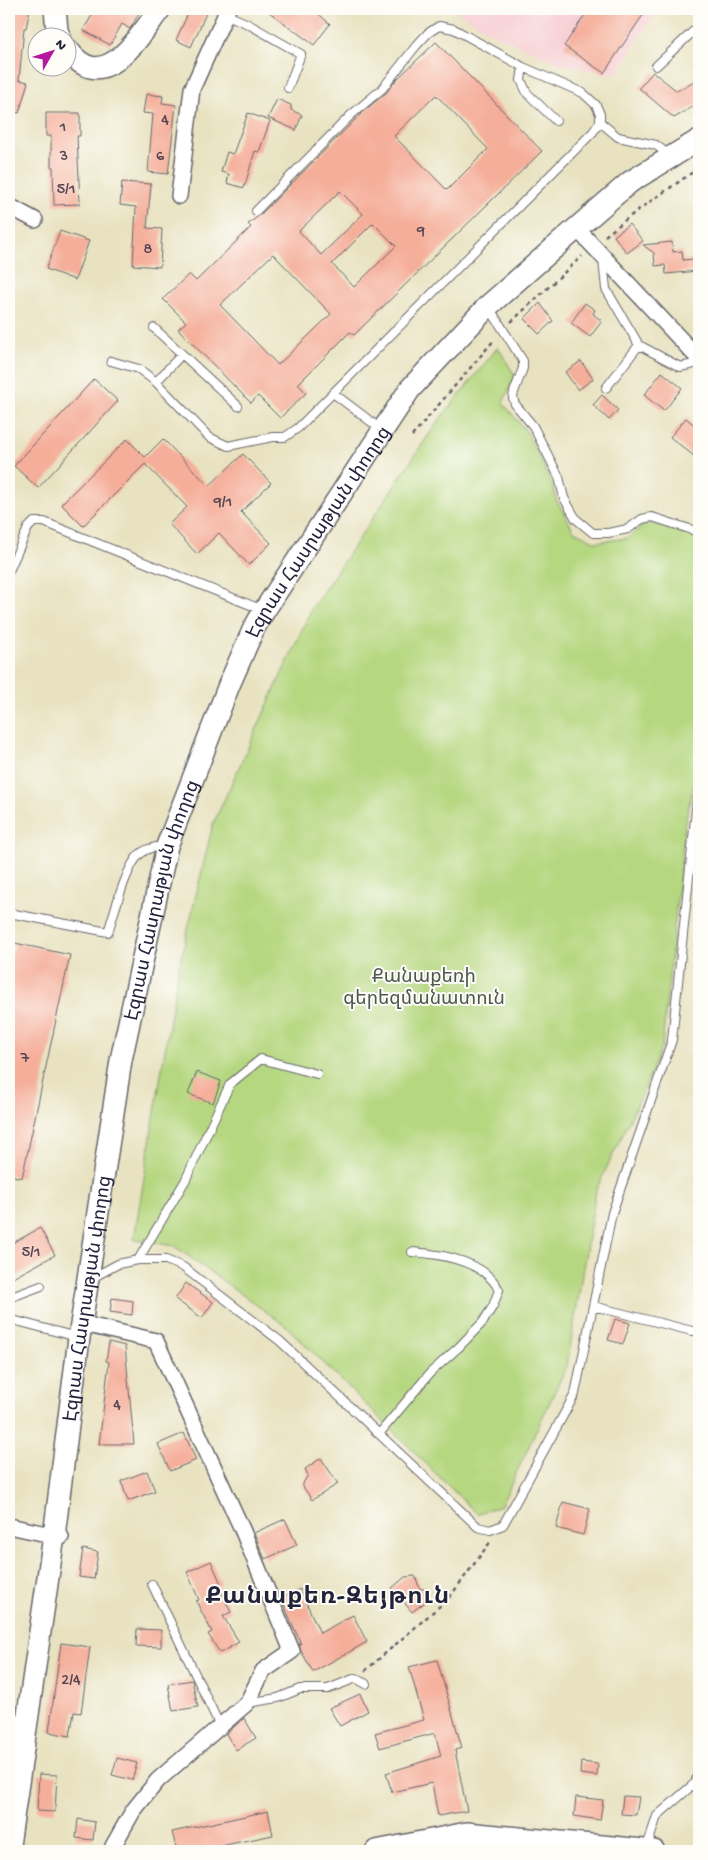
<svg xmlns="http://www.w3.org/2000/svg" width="708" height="1860" viewBox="0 0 708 1860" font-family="'Gochi Hand','Noto Sans Armenian',sans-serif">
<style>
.built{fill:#f7cfd4}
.green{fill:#b5d77f;stroke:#6c7c5d}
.building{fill:#f5ae9a;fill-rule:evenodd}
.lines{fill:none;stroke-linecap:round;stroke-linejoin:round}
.lane-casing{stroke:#67656a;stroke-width:10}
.street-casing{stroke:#67656a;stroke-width:18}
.secondary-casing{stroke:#67656a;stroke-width:24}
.path{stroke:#67656a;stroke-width:2.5;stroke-dasharray:4 4;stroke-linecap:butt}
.lane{stroke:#fff;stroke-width:8}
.street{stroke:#fff;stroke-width:15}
.secondary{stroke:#fff;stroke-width:21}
.labels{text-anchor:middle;stroke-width:4;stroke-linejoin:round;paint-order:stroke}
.number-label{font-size:16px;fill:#574553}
.street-label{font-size:19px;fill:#22223b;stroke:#fdfcf7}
.park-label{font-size:19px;fill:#4e584f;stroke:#fdfcf7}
.district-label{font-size:24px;font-weight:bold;letter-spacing:1px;fill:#22223b;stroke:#fdfcf7}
</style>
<rect width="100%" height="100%" fill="#fdfcf7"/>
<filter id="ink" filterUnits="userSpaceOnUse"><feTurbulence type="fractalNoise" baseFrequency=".02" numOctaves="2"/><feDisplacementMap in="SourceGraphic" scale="10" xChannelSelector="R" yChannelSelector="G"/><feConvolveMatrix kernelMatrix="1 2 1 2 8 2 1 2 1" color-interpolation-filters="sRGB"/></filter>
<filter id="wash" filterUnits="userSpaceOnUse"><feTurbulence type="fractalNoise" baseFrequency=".0096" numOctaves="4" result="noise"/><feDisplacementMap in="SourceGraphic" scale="20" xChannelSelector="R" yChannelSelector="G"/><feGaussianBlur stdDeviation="1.12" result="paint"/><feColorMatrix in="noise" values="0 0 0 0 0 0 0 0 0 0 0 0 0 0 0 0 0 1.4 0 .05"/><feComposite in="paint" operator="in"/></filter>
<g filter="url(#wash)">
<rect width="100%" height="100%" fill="#e8e2c0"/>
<path class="built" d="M453,9H658L615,75L561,64L489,32Z"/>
<path class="green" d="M498,347L515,376L503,403L526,431L551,481L557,501L574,531L596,542L628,538L648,522L699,539V761L685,822L662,1046L644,1090L596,1190L567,1366L501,1505L477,1514L286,1326L174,1246L134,1239L178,971L213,824L312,608L436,424Z"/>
<g id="blocks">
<path class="building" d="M9,9H30L26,28H24L19,80L28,82L19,113L9,111Z
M96,9H132L139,13L130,29L122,24L110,45L83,30Z
M190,9H208L191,47L176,40Z
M265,9H313L330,24L314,45Z
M589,9H647L604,73L564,46Z
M436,42L542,151L354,335L350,332L298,384L306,393L280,418L258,396L251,403L178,329L186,322L163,299L189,274L196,281L251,227L248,224L260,215L365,110L386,93L396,80ZM436,95L488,149L447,190L394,136ZM340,191L363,214L321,255L299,231ZM373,223L396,246L354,287L332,264ZM273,254L331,314L278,365L220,305Z
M653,72L677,91L699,78V103L674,118L639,88Z
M146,94L163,96L162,103L176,105L168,174L148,172L153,114L143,113Z
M277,99L291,105V110L302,115L296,130L268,118Z
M46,113H80V136H77L80,204L54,205L53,167H51V136H46Z
M248,113L270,121L259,152L255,151L244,188L227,183L229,174L221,172L227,152L233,154Z
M122,182L151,184L147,228L162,229L160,267L133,265L136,207L120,205Z
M629,224L643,241L627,253L614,236Z
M60,231L89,241L75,280L46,269Z
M672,242L673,252L682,251L683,260L696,259L698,271L666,274L665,265L655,266L654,253L643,245Z
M540,303L553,321L539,334L524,319Z
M585,303L595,310L593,314L602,321L590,337L571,323Z
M581,361L593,379L578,390L565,372Z
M662,372L682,388L664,411L644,395Z
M94,379L118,401L38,488L14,466Z
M602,395L618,410L609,420L593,405Z
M686,418L699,429V460L670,437Z
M127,439L145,457L163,439L209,486L243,454L271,483L241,512L271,543L249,565L219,533L197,554L169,524L187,507L145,464L83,526L61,504Z
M15,943L70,955L22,1178L9,1175V970Z
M197,1072L221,1081L213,1103L188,1094Z
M40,1228L55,1255L9,1280V1245Z
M186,1283L213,1302L202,1318L175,1299Z
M112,1298L133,1301L132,1315L110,1312Z
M615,1319L630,1323L623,1344L608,1340Z
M109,1342L125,1346L134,1444H99L109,1362L106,1361Z
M184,1433L196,1460L170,1471L158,1444Z
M321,1458L338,1484L312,1500L302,1485L308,1475L305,1469Z
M147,1471L155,1491L128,1501L121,1481Z
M563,1502L590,1509L583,1535L556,1528Z
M285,1519L297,1545L265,1559L254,1533Z
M83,1549L98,1552L94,1579L79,1577Z
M211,1561L221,1584L218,1586L231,1612L223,1616L239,1642L220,1653L208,1634L212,1632L196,1601L199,1600L187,1572Z
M415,1576L420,1589H426L429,1599L412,1612L392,1588L405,1577Z
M300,1589L320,1633L353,1615L367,1642L313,1672L301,1651L299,1644H301L281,1598Z
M137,1629L161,1630V1647L136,1646Z
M61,1643L90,1647L81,1713L74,1712L70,1736L49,1732Z
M437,1660L462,1748L455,1750L467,1811L438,1816L432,1783L392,1792L386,1773L441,1756L435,1733L380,1748L375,1733L424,1720L409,1667Z
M192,1680L198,1707L173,1711L168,1684Z
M360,1694L368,1711L340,1726L329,1708Z
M244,1718L256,1738L236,1750L226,1734Z
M117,1758L137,1763L132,1780L112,1775Z
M581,1762L598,1764L597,1776L580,1774Z
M39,1774L57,1775L55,1812L37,1811Z
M623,1796L639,1797L636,1815L621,1814Z
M576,1797L603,1800L600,1820L574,1816Z
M268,1811L273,1835L196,1851H177L172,1832Z
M78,1819L95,1822L93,1840L76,1838Z"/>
</g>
</g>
<g filter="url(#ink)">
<use href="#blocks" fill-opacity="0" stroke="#67656a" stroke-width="1"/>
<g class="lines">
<defs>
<path id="lane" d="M225,14L248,24L301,54L288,88
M656,66L699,26
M523,67L521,80L527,93L556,121
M600,122L618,137L656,145L670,156
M256,211L351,115L382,89L416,46L428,33L439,26L454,29L523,67L583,93L596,105L600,114V122L593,132L333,393L382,430
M603,260L606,289L639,345L680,367L699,363
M492,312L523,361V368L514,392L513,398L515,404L533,426L559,477L564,498L576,519L593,533H608L628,529L642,519L652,517L699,532
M154,328L238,406
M111,361L139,369L156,382L209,437L228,446L273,437H285L298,428L333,393
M156,382L182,354
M606,388L639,345
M9,571L28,528L34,522H44L263,610
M9,913L108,932C114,914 126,867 139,855C146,848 155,847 165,846
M138,1260L185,1181L230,1084L261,1059L317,1074
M94,1277L118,1264L138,1260H166L183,1267L280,1341L478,1527L490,1530L503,1525L575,1394L612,1213L672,1040L697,800L699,794
M9,1298L41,1286
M593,1306L692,1331H699
M9,1319L77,1337
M379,1434L430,1373L459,1347L483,1322L493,1306L499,1290C485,1261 440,1254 412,1252
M152,1584L220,1726
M247,1703L278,1698L300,1689H328L356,1678L366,1684
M9,1740L22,1743
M646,1850L657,1816L695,1783L699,1771"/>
<path id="street" d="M179,196L192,89L228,9
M9,206L35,220
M580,232L699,359
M88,1325L156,1341L242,1529L292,1651L263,1671L247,1703L158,1780L133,1811L113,1846L112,1851
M9,1526L61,1537
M465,1851L467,1833"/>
<g id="secondary">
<path d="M55,9L57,30L60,38"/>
<path d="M68,50C104,98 139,36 160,9"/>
<path id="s1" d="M9,1845L54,1536L79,1338L121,1060L167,846L229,685L254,628L264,611L410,389L488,306L578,227L630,182L699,140"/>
<path d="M376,1851L467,1833L654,1851"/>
</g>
</defs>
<use href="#lane" class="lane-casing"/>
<use href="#street" class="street-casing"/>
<use href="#secondary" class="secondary-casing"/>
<path class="path" d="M605,236L642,207L699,168
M511,322L582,256
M412,436L495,339
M365,1671L449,1598L491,1541"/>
<use href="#lane" class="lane"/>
<use href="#street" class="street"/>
<use href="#secondary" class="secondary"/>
</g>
</g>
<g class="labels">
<g class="number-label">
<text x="165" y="124">4</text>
<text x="63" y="131">1</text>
<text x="64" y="160">3</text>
<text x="160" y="160">6</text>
<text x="66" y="193">5/1</text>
<text x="421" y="235">9</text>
<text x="148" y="253">8</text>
<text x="223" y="506">9/1</text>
<text x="25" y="1062">7</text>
<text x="31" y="1256">5/1</text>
<text x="117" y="1409">4</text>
<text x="71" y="1684">2/4</text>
</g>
<g class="street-label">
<text dy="7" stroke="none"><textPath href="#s1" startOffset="1362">Էզրաս Հասրաթյան փողոց</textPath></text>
<text dy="7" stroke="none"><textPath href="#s1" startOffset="958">Էզրաս Հասրաթյան փողոց</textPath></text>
<text dy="7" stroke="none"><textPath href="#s1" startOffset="552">Էզրաս Հասրաթյան փողոց</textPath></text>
</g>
<g class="park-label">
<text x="424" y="982">Քանաքեռի<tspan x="424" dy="22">գերեզմանատուն</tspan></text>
</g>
<g class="district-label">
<text x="328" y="1603">Քանաքեռ-Զեյթուն</text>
</g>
</g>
<rect width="708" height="1860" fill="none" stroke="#fdfcf7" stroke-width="30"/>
<g transform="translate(52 52) rotate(51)"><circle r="24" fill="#fdfcf7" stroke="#a5a5ac"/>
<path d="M0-4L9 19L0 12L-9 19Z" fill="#b5179e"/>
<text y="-8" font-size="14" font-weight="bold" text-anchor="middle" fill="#22223b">N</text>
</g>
</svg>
